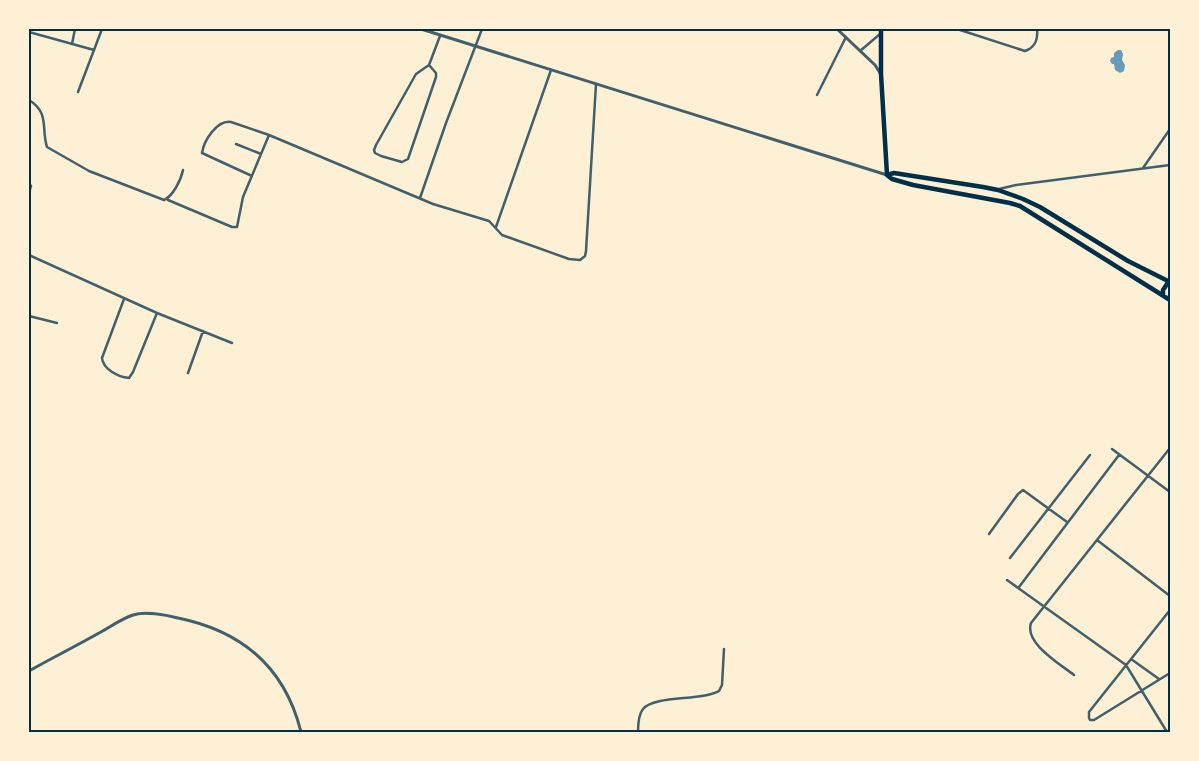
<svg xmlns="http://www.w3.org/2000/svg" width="1199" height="761" viewBox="0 0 1199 761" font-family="Georgia,serif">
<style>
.water{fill:#669bbc}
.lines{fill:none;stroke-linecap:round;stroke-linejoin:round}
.minor{stroke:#3f606c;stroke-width:2.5}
.tertiary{stroke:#3f606c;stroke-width:3}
.primary{stroke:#003049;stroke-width:4.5}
.neatline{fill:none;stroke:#003049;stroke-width:2}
</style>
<rect width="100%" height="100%" fill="#fdf0d5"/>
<path class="water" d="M1118,50H1121L1123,54L1122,60L1125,65L1124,71L1120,73L1115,70L1114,64H1112L1110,61L1111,58L1114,57V53Z"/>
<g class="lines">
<path class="minor" d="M957,29L1025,51C1036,47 1038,39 1037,29
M29,32L94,50
M72,44L75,29
M860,51L880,34
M429,65L436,73V77L408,159L402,162L381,156L375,153L374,150L376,145L416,74L429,65L440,36
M78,92L102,29
M817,95L846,37
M29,100C50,113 41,129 47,147L89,171L164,200C173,196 181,180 183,170
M236,144L261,154
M1143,168L1170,129
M252,176L202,153C204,140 217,120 231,122L269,135L433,204L489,221L502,235L569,259L580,260L585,256L586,251L596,84
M29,184L31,186L29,193
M999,189L1016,185L1170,165
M420,198L446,123L482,29
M168,200L232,227H237L243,197L269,135
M496,227L551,70
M29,255L157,313L232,343
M124,299L102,358C103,369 118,377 129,378L133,372L157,313
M29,316L57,323
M188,373L203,331
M1112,449L1170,492
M989,534L1018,494L1023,490L1067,522
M1097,540L1170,596
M1010,558L1090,455
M1007,580L1126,665L1167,732
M1019,587L1119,455
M1170,610L1089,712V718L1090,720H1094L1170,673
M1131,659L1159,679
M1074,675C1060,664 1024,643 1031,623L1170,448
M638,732C638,725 638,715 643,709C654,695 702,701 719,691L722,685L724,649"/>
<path class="tertiary" d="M421,29L887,175
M837,29L875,65L880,73
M29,671C52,658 76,646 99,633C110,627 121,619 133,615C144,611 166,615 178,618C242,631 285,668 301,732"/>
<path class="primary" d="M881,29V74L887,175L892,179L913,185L1010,203L1020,206L1170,300
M887,175L894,173L983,187L998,190L1023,199L1040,207L1128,261L1170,282
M1163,295V290L1169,281"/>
</g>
<rect width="1199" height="761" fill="none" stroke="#fdf0d5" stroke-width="60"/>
<rect x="30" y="30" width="1139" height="701" class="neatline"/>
</svg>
